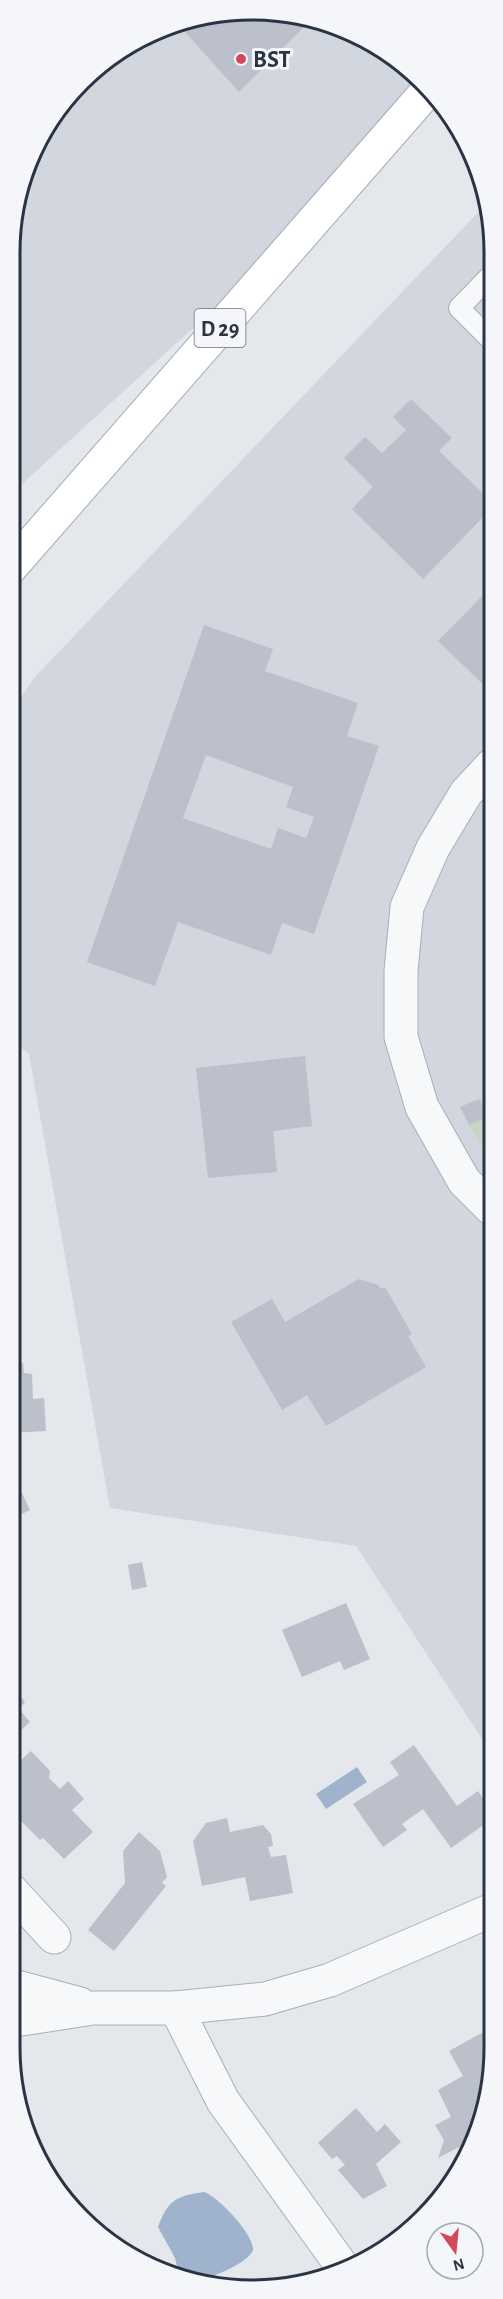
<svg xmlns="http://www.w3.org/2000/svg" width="503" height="2299" viewBox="0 0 503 2299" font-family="'Alegreya Sans',sans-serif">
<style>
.built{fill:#d2d6de}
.green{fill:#c9d6c5}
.water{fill:#9fb4cc}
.building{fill:#bbc0ca;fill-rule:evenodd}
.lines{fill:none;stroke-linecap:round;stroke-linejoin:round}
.service-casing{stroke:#a9aeb7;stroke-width:22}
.minor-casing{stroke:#a9aeb7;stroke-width:35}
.tertiary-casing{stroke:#a9aeb7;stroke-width:35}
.primary-casing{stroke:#a3abb8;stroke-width:35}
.service{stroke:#f7f8fa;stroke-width:20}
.minor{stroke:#f7f8fa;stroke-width:33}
.tertiary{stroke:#f7f8fa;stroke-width:33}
.primary{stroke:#fff;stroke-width:33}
.poi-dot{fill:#d1495b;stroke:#f4f6f9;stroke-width:2}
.labels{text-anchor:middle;stroke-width:6;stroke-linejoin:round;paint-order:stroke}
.shield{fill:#f4f6f9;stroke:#676e7b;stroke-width:1.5}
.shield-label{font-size:22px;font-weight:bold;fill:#2b3445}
.poi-label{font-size:24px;font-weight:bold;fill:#2b3445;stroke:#f4f6f9;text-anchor:start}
.rim{fill:none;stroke:#2b3445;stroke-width:3}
</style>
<rect width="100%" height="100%" fill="#e4e7ec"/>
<path class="built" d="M283,11L359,34L423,80L440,103L11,494V220L42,130L104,59L189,17Z
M487,203L492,220V1754L356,1546L110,1508L29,1054L10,1039L11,712L34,678Z"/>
<path class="green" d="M492,1094V1165L469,1125L487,1117L479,1099Z"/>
<path class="water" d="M357,1767L367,1782L326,1809L316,1794Z
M204,2192C218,2196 255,2236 253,2250C250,2262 209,2280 197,2279C191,2279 184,2276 179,2274L175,2258L158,2227C168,2200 176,2196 204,2192Z"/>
<path class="building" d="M283,11L293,14L304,27L239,92L177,23L189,17Z
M492,302V320L483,311Z
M411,399L452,438L439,451L492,502V508L423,579L352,509L373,487L344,458L365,437L382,453L406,430L393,417Z
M492,586V693L438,641Z
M204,625L273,649L265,671L358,703L347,736L379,746L314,934L282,923L271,955L178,922L155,986L87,962ZM206,755L293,787L286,807L314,817L306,838L278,828L271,849L183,818Z
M305,1056L312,1126L273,1131L277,1172L208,1178L196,1068Z
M479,1099L487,1117L469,1125L460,1107Z
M359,1279L378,1285L381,1289L385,1287L412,1334L408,1336L426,1367L326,1426L307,1395L282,1410L231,1322L272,1299L285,1322Z
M10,1363H23L24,1373L32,1374L33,1399L44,1398L46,1431L10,1433Z
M17,1483L30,1510L10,1520V1487Z
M142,1562L147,1587L132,1590L128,1565Z
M346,1603L370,1659L344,1670L340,1661L302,1677L282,1630Z
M9,1682L25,1702L19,1709L30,1722L9,1741Z
M414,1745L457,1806L478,1791L492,1812V1819L451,1848L423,1809L402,1824L407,1830L383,1847L353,1804L399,1775L390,1762Z
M31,1751L50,1771L49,1778L60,1789L68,1781L84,1799L72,1810L93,1832L64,1859L43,1838L40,1840L13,1813L19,1808L9,1798V1771Z
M227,1818L230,1832L263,1825L271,1834L273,1846L268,1847L271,1857L286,1855L293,1893L250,1901L245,1877L202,1886L193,1841L206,1823Z
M139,1832L160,1851L167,1877L162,1883L166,1886L114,1951L88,1930L125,1883L123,1851Z
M492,2024V2066L484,2070L491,2082L471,2141L438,2158L444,2140L435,2125L451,2117L438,2090L463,2076L449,2051L489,2029L488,2027Z
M356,2108L377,2132L385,2124L401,2142L376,2164L387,2186L363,2199L338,2170L345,2165L337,2156L332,2159L318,2143Z"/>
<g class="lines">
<defs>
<path id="service" d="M492,341L459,308L492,274"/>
<path id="minor" d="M492,1209L464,1181L422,1107L401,1037V971L407,907L433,848L466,793L492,765
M9,1888L54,1937
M176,2008L223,2101L344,2269"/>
<path id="tertiary" d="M9,1985L80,2004
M9,2021L93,2008H176L265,1999L330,1980L492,1910"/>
<path id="primary" d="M11,567L429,89"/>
</defs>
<use href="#service" class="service-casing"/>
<use href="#minor" class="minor-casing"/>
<use href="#tertiary" class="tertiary-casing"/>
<use href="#primary" class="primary-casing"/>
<use href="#service" class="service"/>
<use href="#minor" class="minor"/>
<use href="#tertiary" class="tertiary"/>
<use href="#primary" class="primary"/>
</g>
<circle class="poi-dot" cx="241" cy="59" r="6"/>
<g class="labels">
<rect class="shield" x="194.5" y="309" width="51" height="38" rx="4.5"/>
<g class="shield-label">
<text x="220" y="336">D 29</text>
</g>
<g class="poi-label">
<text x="253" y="67">BST</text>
</g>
</g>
<path d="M0 0H503V2299H0ZM252 20H252A232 232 0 0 1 484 252V2048A232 232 0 0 1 252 2280H252A232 232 0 0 1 20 2048V252A232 232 0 0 1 252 20Z" fill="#f4f6f9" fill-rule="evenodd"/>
<path class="rim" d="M252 20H252A232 232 0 0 1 484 252V2048A232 232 0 0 1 252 2280H252A232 232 0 0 1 20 2048V252A232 232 0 0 1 252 20Z"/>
<g transform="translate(455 2251) rotate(165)"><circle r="28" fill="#f4f6f9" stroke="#a4a8b1" stroke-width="1.5"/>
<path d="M0-4.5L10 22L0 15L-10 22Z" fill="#d1495b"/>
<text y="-9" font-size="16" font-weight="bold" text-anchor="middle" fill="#2b3445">N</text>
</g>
</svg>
